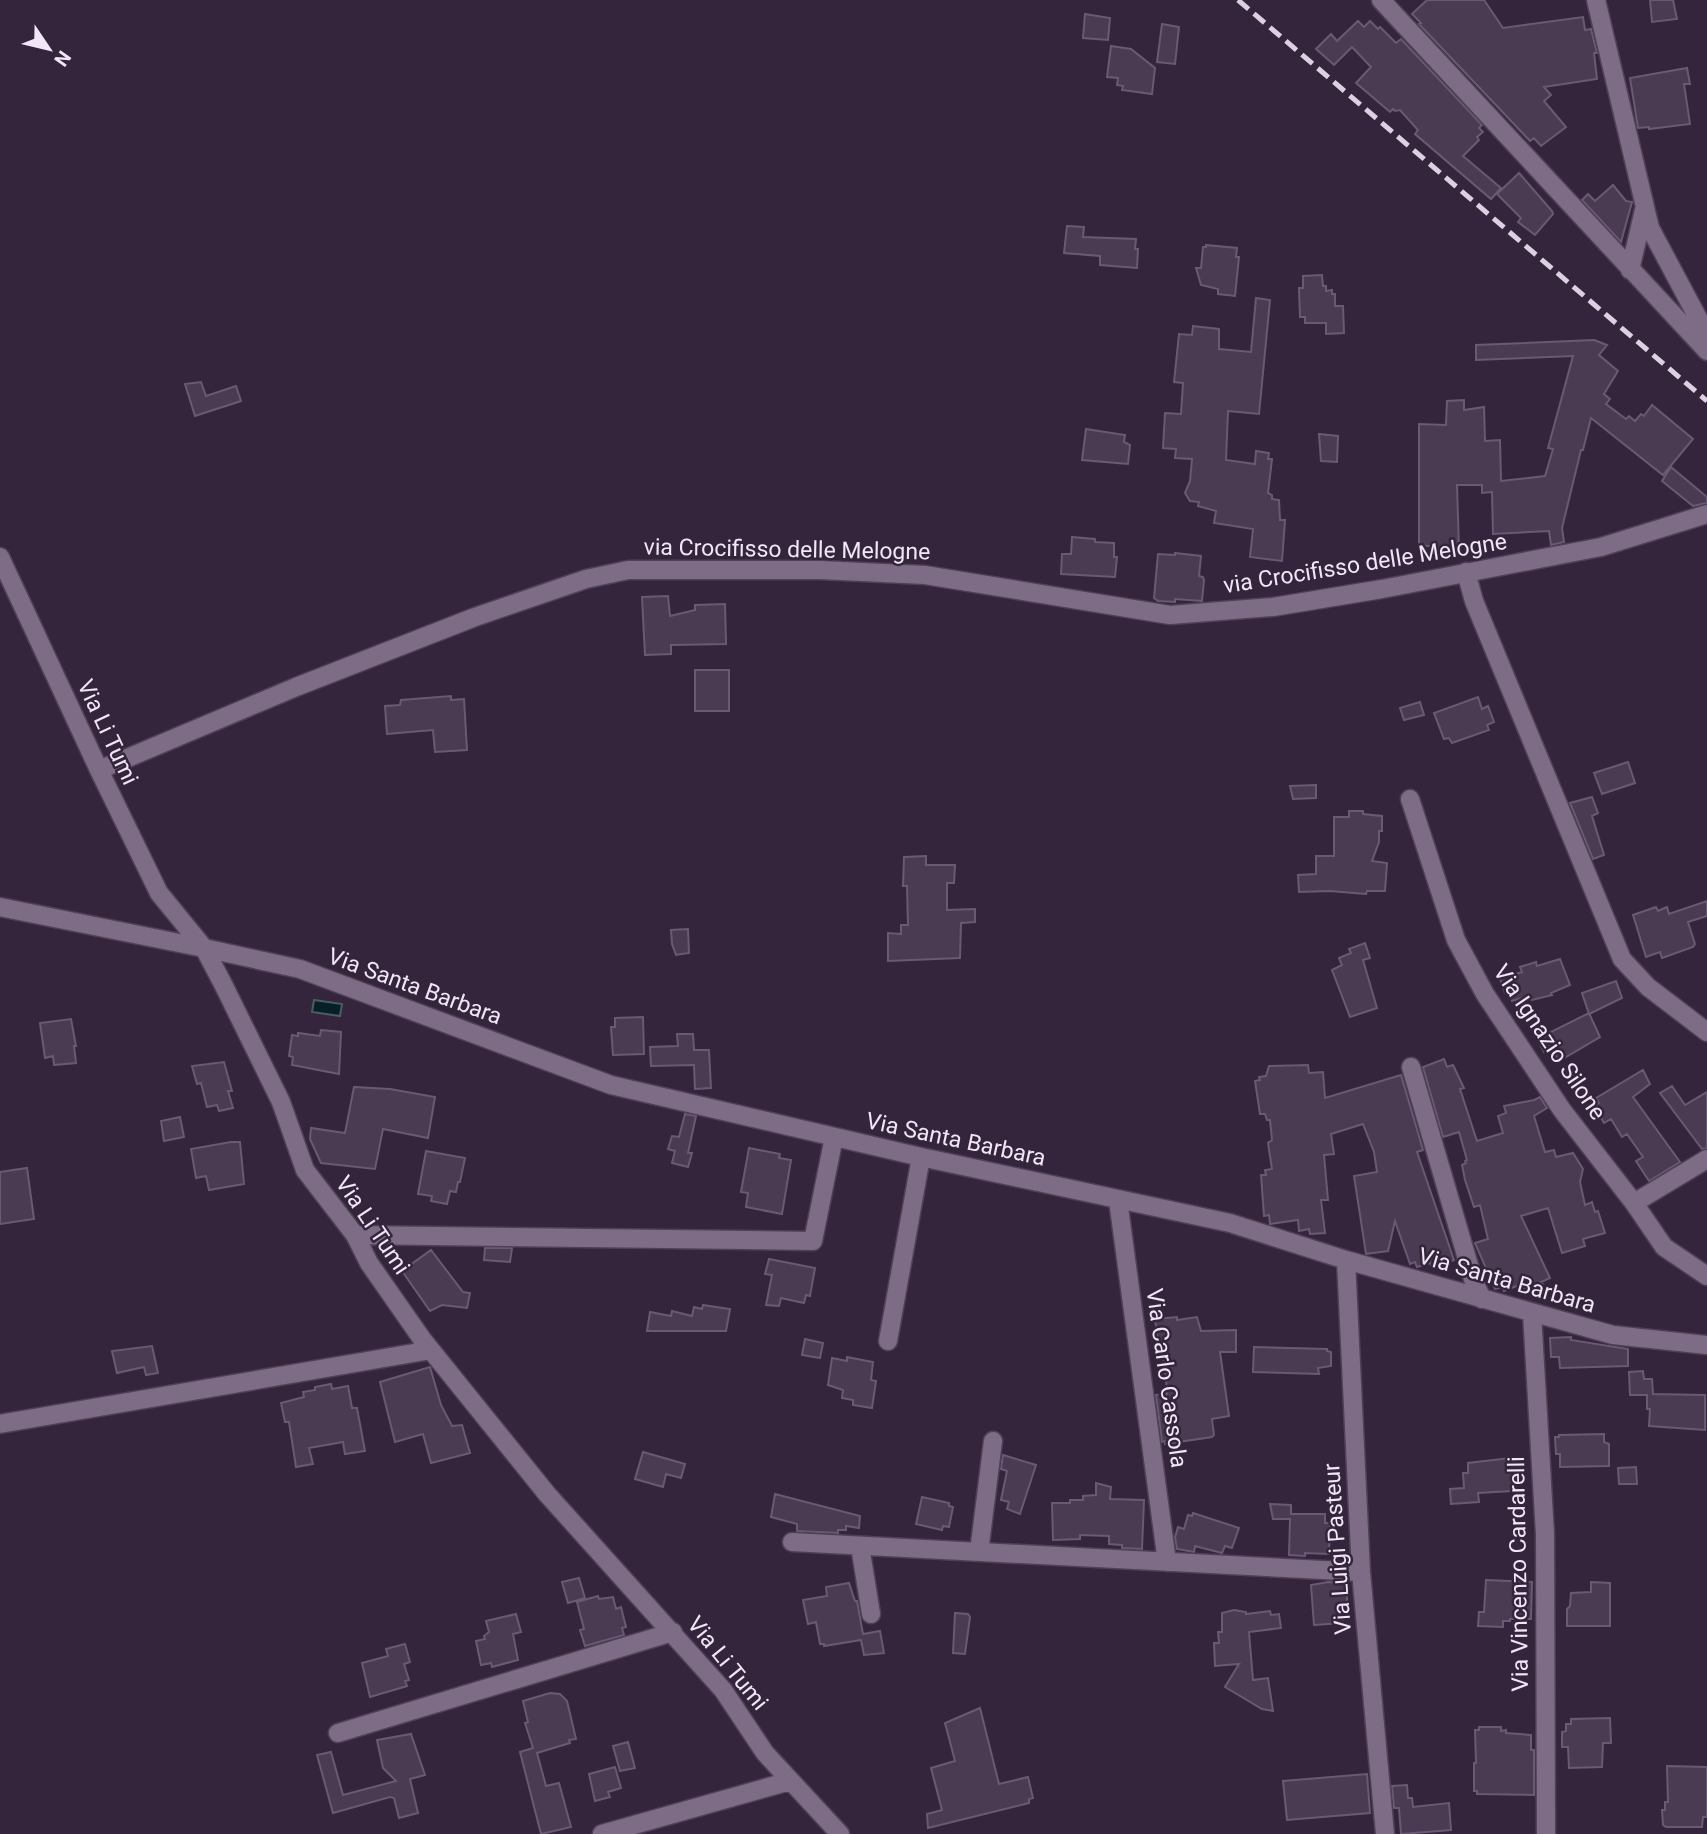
<svg xmlns="http://www.w3.org/2000/svg" width="1707" height="1834" viewBox="0 0 1707 1834" font-family="Roboto,sans-serif">
<style>
.water{fill:#062125;stroke:#4c5c63;stroke-width:2}
.building{fill:#4a3a52;stroke:#6a5973;stroke-width:2}
.lines{fill:none;stroke-linecap:round;stroke-linejoin:round}
.minor-casing{stroke:#4f4155;stroke-width:21}
.tertiary-casing{stroke:#4f4155;stroke-width:21}
.minor{stroke:#7e6c86;stroke-width:18}
.tertiary{stroke:#7e6c86;stroke-width:18}
.rail{stroke:#dbd1e1;stroke-width:5;stroke-dasharray:14 7;stroke-linecap:butt}
.labels{text-anchor:middle;stroke-width:5;stroke-linejoin:round;paint-order:stroke}
.street-label{font-size:23px;fill:#f0e6f5;stroke:#34253c}
</style>
<rect width="100%" height="100%" fill="#34253c"/>
<path class="water" d="M314,1000L342,1004L340,1016L312,1012Z"/>
<path class="building" d="M1427,0H1484L1503,28L1583,17L1585,30L1591,29L1597,53H1594L1597,79L1544,87L1551,95L1544,101L1566,127L1541,146L1534,138L1530,141L1419,24L1421,23L1412,14Z
M1650,0H1673L1677,19L1652,22Z
M1085,14L1110,18L1108,40L1083,38Z
M1358,21L1364,27L1370,21L1378,29L1380,27L1396,43L1401,39L1482,125L1479,128L1483,132L1477,137L1479,140L1463,156L1501,188L1491,199L1415,134L1418,130L1400,110L1395,111L1393,109L1390,112L1356,83L1371,67L1352,47L1334,65L1316,49L1331,34L1337,41Z
M1162,24L1179,27L1175,64L1157,62Z
M1111,46L1131,49L1155,68L1152,94L1122,90L1123,86L1117,85L1118,78L1107,77Z
M1687,68L1690,84H1684L1690,124L1649,129V127L1638,128L1630,78Z
M1519,173L1552,211L1553,214L1535,235L1518,222L1521,218L1497,194Z
M1613,185L1626,201L1632,202L1621,242L1582,200L1588,194L1595,201Z
M1067,226L1084,227L1083,237L1136,239L1135,249H1138L1137,268L1100,265V256L1064,253Z
M1206,245L1237,248L1236,257H1239L1235,296L1218,294V289L1201,285L1196,268H1201L1203,247H1206Z
M1322,275L1323,286H1326V291L1332,290V294H1335V306H1343L1344,333L1326,334V323H1305V317H1300L1299,288H1303V276Z
M1256,298L1270,300L1259,414L1228,411L1226,460L1255,464L1256,451L1269,453L1268,459H1272L1268,493L1272,495V499L1279,500L1280,520H1285L1282,561L1250,557L1253,529L1214,523L1216,511L1198,506L1199,502L1190,501L1185,493L1190,481L1192,459L1175,458L1176,449L1163,448L1165,413L1181,414L1183,383L1174,382L1179,334L1192,335L1193,326L1219,329V349L1251,352Z
M1594,340L1607,345L1599,355L1618,371L1604,394L1610,399L1606,404L1626,419L1629,416L1635,421L1641,414L1644,416L1652,405L1693,439L1663,475L1591,418L1583,450H1581L1562,528L1564,542L1551,545L1549,531L1493,534L1492,492L1482,493V485H1457L1459,550H1439L1438,547L1419,545V424L1446,425L1447,401L1464,400V410L1484,407L1485,441L1500,440L1501,481L1545,476L1553,449L1548,448L1573,356L1476,360V345Z
M201,382L206,396L236,386L241,401L195,416L185,384Z
M1086,429L1125,435L1124,442L1130,445L1128,464L1082,460Z
M1319,434L1338,436L1337,462L1321,461Z
M1671,467L1707,497V503L1693,506L1662,481Z
M1072,537L1095,539V542L1114,543V557H1117L1115,577L1061,574L1062,554H1071Z
M1175,553L1201,556L1199,576L1203,577L1204,580L1202,601L1175,599V602L1158,601L1154,598L1158,554L1175,555Z
M668,596L670,616L695,610V605L725,604L726,644L671,645V654L645,655L642,597Z
M695,670H729V711H695Z
M451,696V700L464,699L467,750L435,752L433,730L387,734L385,706L400,705L401,700Z
M1478,697L1482,709L1488,706L1494,722L1487,725L1489,730L1452,743L1449,738L1444,739L1434,713Z
M1420,702L1424,715L1404,720L1400,708Z
M1628,762L1635,783L1602,794L1594,773Z
M1316,785V798L1293,799L1290,786Z
M1592,797L1598,813L1592,816L1604,855L1593,859L1570,803Z
M1349,811H1363V814L1382,816V831H1379V842L1372,861L1387,863L1385,891H1367L1366,894L1329,891L1299,892L1298,875L1316,874V856H1334V817H1349Z
M926,856V865H955L954,883H947V910L975,909V922L961,923L960,958L888,961V933L901,934V925H908L907,886H903L904,857Z
M1707,901V916L1688,922L1695,944L1693,947L1662,958L1660,952L1646,957L1633,915L1656,907L1658,911L1667,907L1669,914Z
M688,929L689,953L676,955L672,944L671,930Z
M1365,943L1370,958L1363,960L1377,1008L1350,1017L1332,970L1342,965L1339,958L1351,953L1349,949Z
M1560,959L1570,985L1551,993L1552,995L1532,1000L1525,997L1512,1001L1509,992L1505,993L1500,979L1522,972L1520,967L1536,962L1537,966Z
M1616,981L1622,998L1589,1014L1582,993Z
M1589,1013L1600,1037L1559,1061L1552,1048L1544,1052L1537,1039Z
M643,1017L644,1054L613,1055L611,1027H615V1018Z
M71,1019L76,1046H74L76,1063L54,1065L53,1056L45,1058L40,1023Z
M321,1030L341,1032L339,1074L292,1065L293,1057L289,1056L292,1035L298,1036V1033L320,1036Z
M677,1034H693L694,1050H709L711,1088L695,1089L694,1065L651,1066L650,1047L678,1046Z
M1444,1059L1447,1067L1453,1065L1464,1088L1460,1089L1477,1141L1503,1133L1498,1116L1506,1113L1504,1106L1534,1100L1540,1097L1547,1108L1534,1116L1545,1152L1554,1150L1556,1157L1573,1153L1583,1169L1580,1182L1585,1205L1592,1202L1595,1212L1598,1211L1605,1233L1583,1239L1585,1246L1562,1253L1548,1208L1521,1216L1550,1278L1541,1282L1543,1284L1525,1292L1522,1284L1504,1291L1502,1287L1495,1289L1475,1243L1488,1239L1480,1205L1474,1207L1465,1180L1462,1165L1466,1163L1465,1161L1467,1160L1459,1132L1443,1137L1423,1067Z
M224,1062L232,1091H228L233,1108L219,1111L217,1105L207,1107L201,1083L197,1084L192,1066Z
M1308,1065L1309,1073L1323,1072L1325,1098L1401,1075L1423,1150L1417,1152L1454,1260L1432,1267L1430,1263L1417,1267L1415,1262L1410,1264L1395,1221L1388,1251L1366,1254L1354,1176L1377,1172L1374,1152L1363,1124L1331,1134L1334,1154L1324,1155L1328,1200H1321L1325,1233L1310,1234L1309,1229L1299,1231L1298,1220L1270,1224L1269,1215L1264,1216L1261,1175H1266L1265,1170L1272,1169L1268,1143L1272,1140L1270,1120H1267L1265,1114H1260L1255,1081L1260,1080L1259,1077L1266,1076L1269,1066Z
M1643,1070L1650,1084L1633,1097L1680,1162L1649,1181L1636,1161L1643,1157L1627,1134L1622,1137L1611,1119L1604,1123L1594,1106L1599,1103L1596,1098Z
M1672,1086L1685,1105L1707,1092V1148L1702,1149L1660,1093Z
M354,1087L390,1089L435,1097L428,1138L383,1129L375,1169L321,1163L310,1139L311,1128L345,1133Z
M685,1114L696,1116L688,1153H692L688,1167L672,1163L675,1151L668,1149L672,1136L679,1137Z
M180,1117L184,1137L164,1141L161,1121Z
M231,1142H240L244,1184L209,1190L206,1176L196,1178L191,1149Z
M749,1148L780,1154L779,1158L791,1160L782,1214L746,1207L748,1193L741,1192Z
M426,1151L465,1158L460,1182H458L456,1192L450,1191L447,1204L431,1201L432,1196L418,1194Z
M27,1168L34,1219L0,1224V1172Z
M485,1248H512L510,1262L484,1260Z
M431,1250L463,1292L470,1293L467,1308L442,1305L430,1311L402,1271Z
M769,1259L815,1268L810,1296L806,1295L804,1303L781,1298L779,1306L766,1305L772,1275L765,1274Z
M703,1305L730,1309L726,1331H647L650,1312L671,1316L672,1311L692,1316L694,1307L702,1309Z
M1177,1317V1320L1197,1317L1201,1331L1236,1330V1352H1220L1229,1416L1212,1419L1214,1435L1212,1437L1165,1444V1441L1162,1442L1156,1395L1167,1394L1166,1379L1162,1350L1159,1351L1155,1319Z
M1571,1337V1340L1628,1349V1366L1560,1368L1559,1357H1551L1550,1338Z
M805,1339L823,1343L820,1358L802,1355Z
M152,1346L158,1373L146,1375L144,1367L117,1373L112,1351Z
M1254,1347L1327,1349V1351L1331,1352V1366L1318,1368L1319,1374L1253,1372Z
M847,1357L873,1362L871,1380L876,1381L872,1408L853,1405V1400L842,1398L843,1390L828,1385L832,1358L847,1361Z
M430,1367L441,1405L452,1426L462,1425L470,1453L431,1463L423,1434L395,1442L380,1382Z
M1643,1371L1644,1379H1652L1653,1394L1705,1395V1430L1649,1426L1650,1409H1647V1395H1630L1629,1372Z
M331,1384L332,1389L348,1386L352,1408H357L365,1451L345,1454L343,1442L309,1448L313,1464L296,1467L289,1422H285L281,1403L304,1397L303,1392L315,1390V1387Z
M1604,1434V1442L1609,1444V1466L1560,1467V1454H1556L1555,1437H1559V1435Z
M643,1452L685,1464L681,1478L666,1474L663,1487L635,1479Z
M1003,1455L1036,1465L1020,1514L1007,1509L1009,1502L1001,1500L1007,1471L1001,1469Z
M1510,1458L1511,1466H1514L1515,1479H1511L1512,1491L1478,1493L1479,1502L1451,1504L1450,1489L1464,1488L1463,1473H1468V1463Z
M1636,1467L1637,1484H1619L1618,1468Z
M1096,1483L1111,1487L1110,1499L1144,1500L1142,1549L1122,1548V1545L1109,1544V1536L1080,1535V1539L1053,1540L1052,1503H1070V1500H1083V1496L1096,1495Z
M775,1494L860,1516L859,1528L846,1526V1530H838V1533L797,1531V1524L771,1517Z
M922,1497L949,1503V1506L953,1507L949,1527L943,1526L942,1530L916,1524Z
M1270,1504L1291,1505V1514H1325V1523H1330L1329,1554L1305,1553V1556L1289,1555L1290,1519H1273Z
M1193,1513L1239,1528L1232,1548L1225,1546L1222,1553L1195,1546L1194,1552L1177,1549L1175,1537L1178,1527L1184,1529L1188,1515L1192,1516Z
M579,1578L585,1598L568,1603L562,1582Z
M1486,1580L1532,1582L1531,1619H1510V1621H1503V1627L1478,1626L1479,1612H1484Z
M1328,1582L1346,1583L1348,1614H1342L1343,1623L1314,1625L1311,1585Z
M1591,1582L1610,1583V1626H1567V1609L1570,1606L1571,1593L1591,1592Z
M849,1583L855,1601H857L863,1634L880,1631L884,1653L864,1655L861,1640L824,1646V1644H820L816,1622L808,1624L803,1600L827,1596L826,1587Z
M598,1596L599,1599L613,1597L616,1609L621,1607L626,1627L622,1628L624,1635L585,1646L580,1630L584,1629L577,1602Z
M1234,1610L1246,1612V1614L1270,1611L1271,1615L1279,1614L1281,1628L1249,1632L1253,1680L1268,1678L1273,1711L1262,1709L1225,1687L1239,1664L1215,1666L1214,1643H1219L1218,1632H1222V1613Z
M955,1613L968,1614L970,1617L965,1654L953,1653Z
M516,1614L521,1632L513,1634L518,1660L492,1667L491,1663L481,1665L476,1641L485,1639L484,1636L489,1632L486,1621Z
M405,1644L410,1662L404,1664L409,1680L405,1681L407,1686L370,1697L362,1663L388,1656L386,1649Z
M550,1693L560,1694L567,1701L576,1739L569,1740L570,1743L537,1753L546,1786L559,1783L571,1827L541,1834L520,1752L533,1748L525,1723L528,1722L523,1701Z
M980,1708L999,1784L1028,1777L1033,1798L1029,1799V1803L928,1828L927,1814L942,1810L931,1768L955,1761L945,1723Z
M1610,1718L1611,1743H1603L1602,1767L1569,1768L1568,1747H1562V1732L1566,1731V1724H1571V1719Z
M1479,1727H1501V1731L1506,1730V1733L1531,1735V1750H1534V1795L1477,1794V1791H1474V1763H1476L1475,1730H1479Z
M411,1734L425,1775L410,1779L418,1813L399,1818L394,1798L390,1797L333,1813L317,1755L331,1752L343,1795L396,1781L383,1768L377,1740Z
M628,1742L635,1768L620,1771L613,1746Z
M1667,1766L1707,1767V1817H1703L1702,1827H1666L1663,1825L1662,1810H1665V1802H1668Z
M615,1767L621,1788L608,1792L610,1797L595,1801L589,1774Z
M1367,1774L1370,1813L1287,1820L1283,1781Z
M1407,1785L1408,1798H1412L1413,1807L1449,1803L1451,1830L1401,1834L1399,1808H1394L1392,1786Z"/>
<g class="lines">
<defs>
<path id="minor" d="M1381,0L1707,351
M1596,0L1650,228L1707,335
M1630,270L1644,210
M0,557L99,770L159,893L204,948L223,984L281,1102L305,1170L355,1235L369,1263L422,1339L547,1494L723,1690L765,1753L840,1834
M1466,572L1474,601L1622,959L1648,987L1707,1032
M99,770L296,687L475,617L586,579L628,570H820L925,575L1170,615L1273,607L1382,589L1601,547L1707,514
M1410,799L1456,940L1485,994L1562,1110L1634,1203L1664,1247L1707,1276
M204,948L300,969L611,1085L921,1157L1230,1223L1346,1260L1613,1335L1707,1345
M1411,1067L1473,1279L1482,1299
M1118,1200L1167,1562
M1634,1203L1707,1159
M355,1235L813,1241L834,1137
M1346,1260L1361,1572L1385,1834
M1532,1313L1545,1534L1546,1834
M888,1341L921,1157
M0,1424L431,1350
M792,1542L1361,1572
M860,1546L871,1614
M979,1552L993,1441
M338,1733L673,1632
M602,1834L790,1781"/>
<path id="tertiary" d="M0,907L204,948"/>
</defs>
<use href="#minor" class="minor-casing"/>
<use href="#tertiary" class="tertiary-casing"/>
<use href="#minor" class="minor"/>
<use href="#tertiary" class="tertiary"/>
<path class="rail" d="M1238,0L1707,401"/>
</g>
<g class="labels">
<g class="street-label">
<text transform="translate(787 549) rotate(1)" y="8">via Crocifisso delle Melogne</text>
<text transform="translate(1365 563) rotate(-9)" y="8">via Crocifisso delle Melogne</text>
<text transform="translate(108 732) rotate(65)" y="8">Via Li Tumi</text>
<text transform="translate(415 986) rotate(20)" y="8">Via Santa Barbara</text>
<text transform="translate(1550 1042) rotate(56)" y="8">Via Ignazio Silone</text>
<text transform="translate(956 1139) rotate(12)" y="8">Via Santa Barbara</text>
<text transform="translate(373 1225) rotate(56)" y="8">Via Li Tumi</text>
<text transform="translate(1507 1280) rotate(16)" y="8">Via Santa Barbara</text>
<text transform="translate(1167 1378) rotate(82)" y="8">Via Carlo Cassola</text>
<text transform="translate(1337 1549) rotate(-94)" y="8">Via Luigi Pasteur</text>
<text transform="translate(1518 1574) rotate(-91)" y="8">Via Vincenzo Cardarelli</text>
<text transform="translate(728 1663) rotate(51)" y="8">Via Li Tumi</text>
</g>
</g>
<g transform="translate(49 49) rotate(125)" stroke="#34253c" stroke-width="5" paint-order="stroke">
<path d="M0-5L12 26L0 18L-12 26Z" fill="#f0e6f5"/>
<text y="-10" font-size="19" font-weight="bold" text-anchor="middle" fill="#f0e6f5">N</text>
</g>
</svg>
